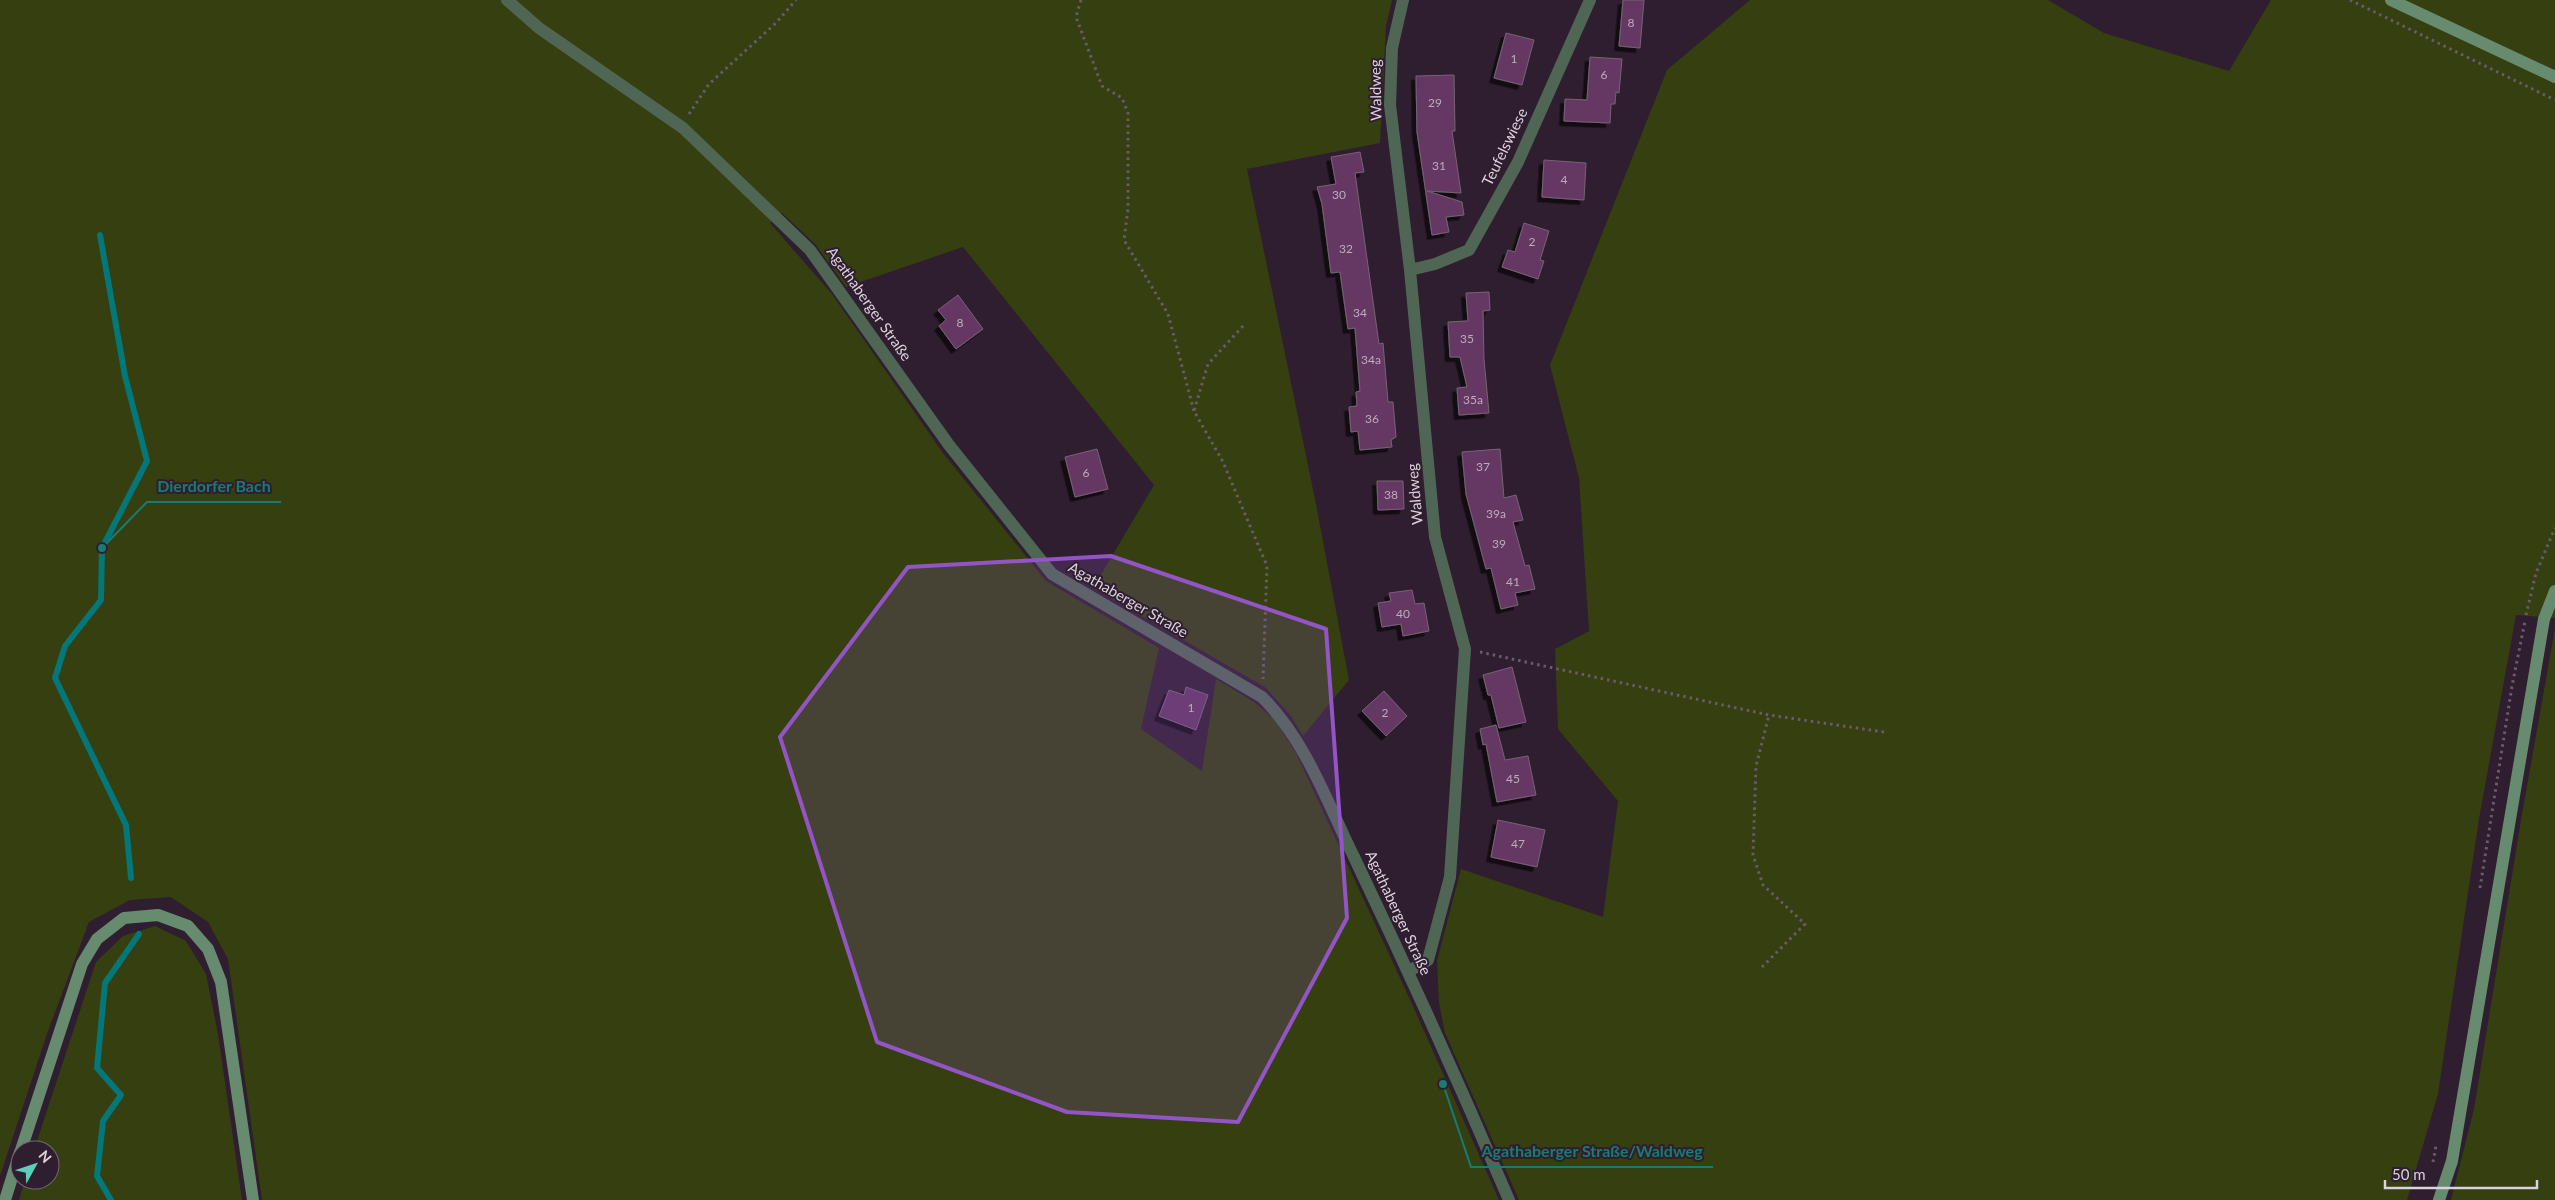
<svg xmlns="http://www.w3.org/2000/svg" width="2555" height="1200" viewBox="0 0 2555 1200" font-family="Lato,sans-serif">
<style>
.green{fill:#353f10}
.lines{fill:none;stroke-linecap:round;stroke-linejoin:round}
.stream{stroke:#03777a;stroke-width:6}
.building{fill:#653963;stroke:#776275;filter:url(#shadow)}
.path{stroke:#6a5b6a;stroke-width:3;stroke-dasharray:2.5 4;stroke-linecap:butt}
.minor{stroke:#506654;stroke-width:12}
.tertiary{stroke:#506654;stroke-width:12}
.secondary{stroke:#678b6e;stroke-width:12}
.marked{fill:#9355c6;fill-opacity:0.2;stroke:#9355c6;stroke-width:4;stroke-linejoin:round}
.labels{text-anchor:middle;stroke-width:4;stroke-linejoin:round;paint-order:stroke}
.number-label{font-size:12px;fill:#beabbe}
.street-label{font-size:15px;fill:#dcd1dc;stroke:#2f1e2f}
.leader{fill:none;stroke:#197b74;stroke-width:2}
.callout-dot{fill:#197b74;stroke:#2f1e2f;stroke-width:2}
.callout-label{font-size:16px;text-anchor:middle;font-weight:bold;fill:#197b74;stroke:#2f1e2f;stroke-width:4;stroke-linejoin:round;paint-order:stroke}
</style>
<defs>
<filter id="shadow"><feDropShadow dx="-4.5" dy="4.5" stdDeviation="0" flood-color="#0009"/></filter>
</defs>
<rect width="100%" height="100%" fill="#2f1e2f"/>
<path class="green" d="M0,0H1392L1386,26L1380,143L1247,169L1316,504L1349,680L1303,736L1291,716L1265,687L1093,588L1154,485L963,247L846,287L815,244L782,213L770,223L832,294L943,453L1046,581L1159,648L1141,729L1202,771L1216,679L1254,702L1275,720L1297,755L1413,1006L1499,1200H262L228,959L208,922L171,897L130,900L89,922L48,1031L0,1176Z
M1750,0H2048L2104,33L2229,71L2271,0H2555V618L2516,615L2479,819L2438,1094L2407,1200H1519L1445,1033L1439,1003L1437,961L1461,869L1603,917L1618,801L1558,729L1555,649L1589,631L1579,478L1550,365L1667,70Z
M2555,628V1200H2451L2474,1109L2521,820Z
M155,926L186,941L206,974L218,1034L242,1200H19L25,1180H50V1150H34L96,962L123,936Z"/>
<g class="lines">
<path class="stream" d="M100,235L125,376L147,461L102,548L101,600L65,646L55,678L126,825L131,878
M111,1200L97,1176L103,1121L121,1095L97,1068L105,983L139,934"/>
</g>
<path class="building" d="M1623,0H1644L1640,48L1619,46Z
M1506,33L1534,40L1522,85L1494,78Z
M1590,57L1622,59L1619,93L1616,92L1615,104H1611L1610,123L1564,121L1565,99L1587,100Z
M1454,75L1455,131H1452L1461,193L1427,191L1462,202L1464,215L1446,217L1449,232L1432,235L1417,132L1416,76Z
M1360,152L1364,172L1355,173L1379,344L1383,343L1388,402H1393L1396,437L1391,440L1392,447L1360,450L1358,431L1351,432L1349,407L1357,406L1356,392L1360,391L1355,328L1348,329L1340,272L1331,273L1322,204L1317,187L1336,184L1331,157Z
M1544,160L1586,163L1584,200L1542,197Z
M1524,223L1549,231L1540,260L1544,261L1538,279L1502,267L1508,250L1515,252Z
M1489,292L1490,310L1483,311L1484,359L1489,413L1459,415L1457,388L1467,387L1460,357H1450L1448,322L1468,321L1466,293Z
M958,295L983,329L956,349L939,326L946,320L938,310Z
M1097,449L1108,489L1075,497L1065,457Z
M1500,449L1504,498L1516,495L1523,520L1513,522L1525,566L1529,565L1535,589L1515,593L1518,605L1501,609L1491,568L1486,569L1466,494L1462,452Z
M1377,481H1403L1404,509L1378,510Z
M1412,590L1415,604L1424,603L1429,631L1403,636L1401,624L1382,627L1378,603L1391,601L1389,593Z
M1512,667L1526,722L1499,728L1491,695H1488L1483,675Z
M1186,687L1208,695L1196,730L1159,716L1169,690L1184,695Z
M1384,691L1407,716L1386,736L1362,711Z
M1496,725L1505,760L1528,756L1536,795L1497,802L1486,744L1483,745L1480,729Z
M1498,820L1545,830L1537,867L1491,857Z"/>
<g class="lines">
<path class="path" d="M1081,0L1076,17L1102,86L1122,98L1128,113V209L1124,240L1168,314L1194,411
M2350,0L2555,100
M689,114L709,84L776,23L796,0
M1243,326L1208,364L1194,411L1223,462L1267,566L1263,679
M2526,615L2536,573L2555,528
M1480,652L1769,715L1884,732
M2480,888L2512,686L2525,621
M1762,967L1805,924L1763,885L1753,855L1756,766L1769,715
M2433,1162L2436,1146"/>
<path class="minor" d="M1403,0L1392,48L1390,105L1410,270L1435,537L1465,649L1450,877L1428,960L1409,971
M1410,270L1435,264L1469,250L1518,162L1590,0"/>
<path class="tertiary" d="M507,0L539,28L683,128L810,250L949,445L1052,574L1262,697C1306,741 1327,802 1354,857C1408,970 1460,1085 1509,1200"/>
<path class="secondary" d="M2391,0L2555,77
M21,1150L82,964L97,939L124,918L158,915L188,926L208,949L221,982L253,1200
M5,1200L20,1152
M2439,1200L2452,1161L2544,619L2555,591"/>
</g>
<path class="marked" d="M1111,556L1326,629L1347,918L1238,1122L1067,1112L877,1042L780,737L908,567Z"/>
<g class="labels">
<g class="number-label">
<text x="1631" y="27">8</text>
<text x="1514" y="63">1</text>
<text x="1604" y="79">6</text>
<text x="1435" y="107">29</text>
<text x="1439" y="170">31</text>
<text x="1564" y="184">4</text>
<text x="1339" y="199">30</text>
<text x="1532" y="246">2</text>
<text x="1346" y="253">32</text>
<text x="1360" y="317">34</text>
<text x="960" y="327">8</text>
<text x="1467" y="343">35</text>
<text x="1371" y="364">34a</text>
<text x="1473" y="404">35a</text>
<text x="1372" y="423">36</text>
<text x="1483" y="471">37</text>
<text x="1086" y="477">6</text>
<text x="1391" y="499">38</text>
<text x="1496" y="518">39a</text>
<text x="1499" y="548">39</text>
<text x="1513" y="586">41</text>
<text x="1403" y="618">40</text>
<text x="1191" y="712">1</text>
<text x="1385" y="717">2</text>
<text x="1513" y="783">45</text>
<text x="1518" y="848">47</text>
</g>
<g class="street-label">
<text transform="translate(1376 90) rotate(-91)" y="5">Waldweg</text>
<text transform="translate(1505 147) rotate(-64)" y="5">Teufelswiese</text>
<text transform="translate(869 304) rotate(55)" y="5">Agathaberger Straße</text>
<text transform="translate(1415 494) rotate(-95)" y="5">Waldweg</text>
<text transform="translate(1128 600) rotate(30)" y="5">Agathaberger Straße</text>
<text transform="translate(1398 913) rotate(65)" y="5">Agathaberger Straße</text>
</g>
</g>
<path class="leader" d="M102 548L147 502H281M1443 1084L1471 1167H1713"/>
<g class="callout-dot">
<circle cx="102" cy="548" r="5"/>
<circle cx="1443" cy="1084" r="5"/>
</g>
<g class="callout-label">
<text x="214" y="492">Dierdorfer Bach</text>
<text x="1592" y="1157">Agathaberger Straße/Waldweg</text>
</g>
<g transform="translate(35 1165) rotate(50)"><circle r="24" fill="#2f1e2f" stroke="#746674"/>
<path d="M0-4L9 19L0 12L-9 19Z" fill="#5bcebc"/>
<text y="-8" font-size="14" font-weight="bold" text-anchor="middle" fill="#dcd1dc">N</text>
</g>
<path d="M2385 1180v8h152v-8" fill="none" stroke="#dcd1dc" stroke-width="2.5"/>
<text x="2392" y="1180" font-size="15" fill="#dcd1dc" stroke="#2f1e2f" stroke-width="4" paint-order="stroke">50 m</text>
</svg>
